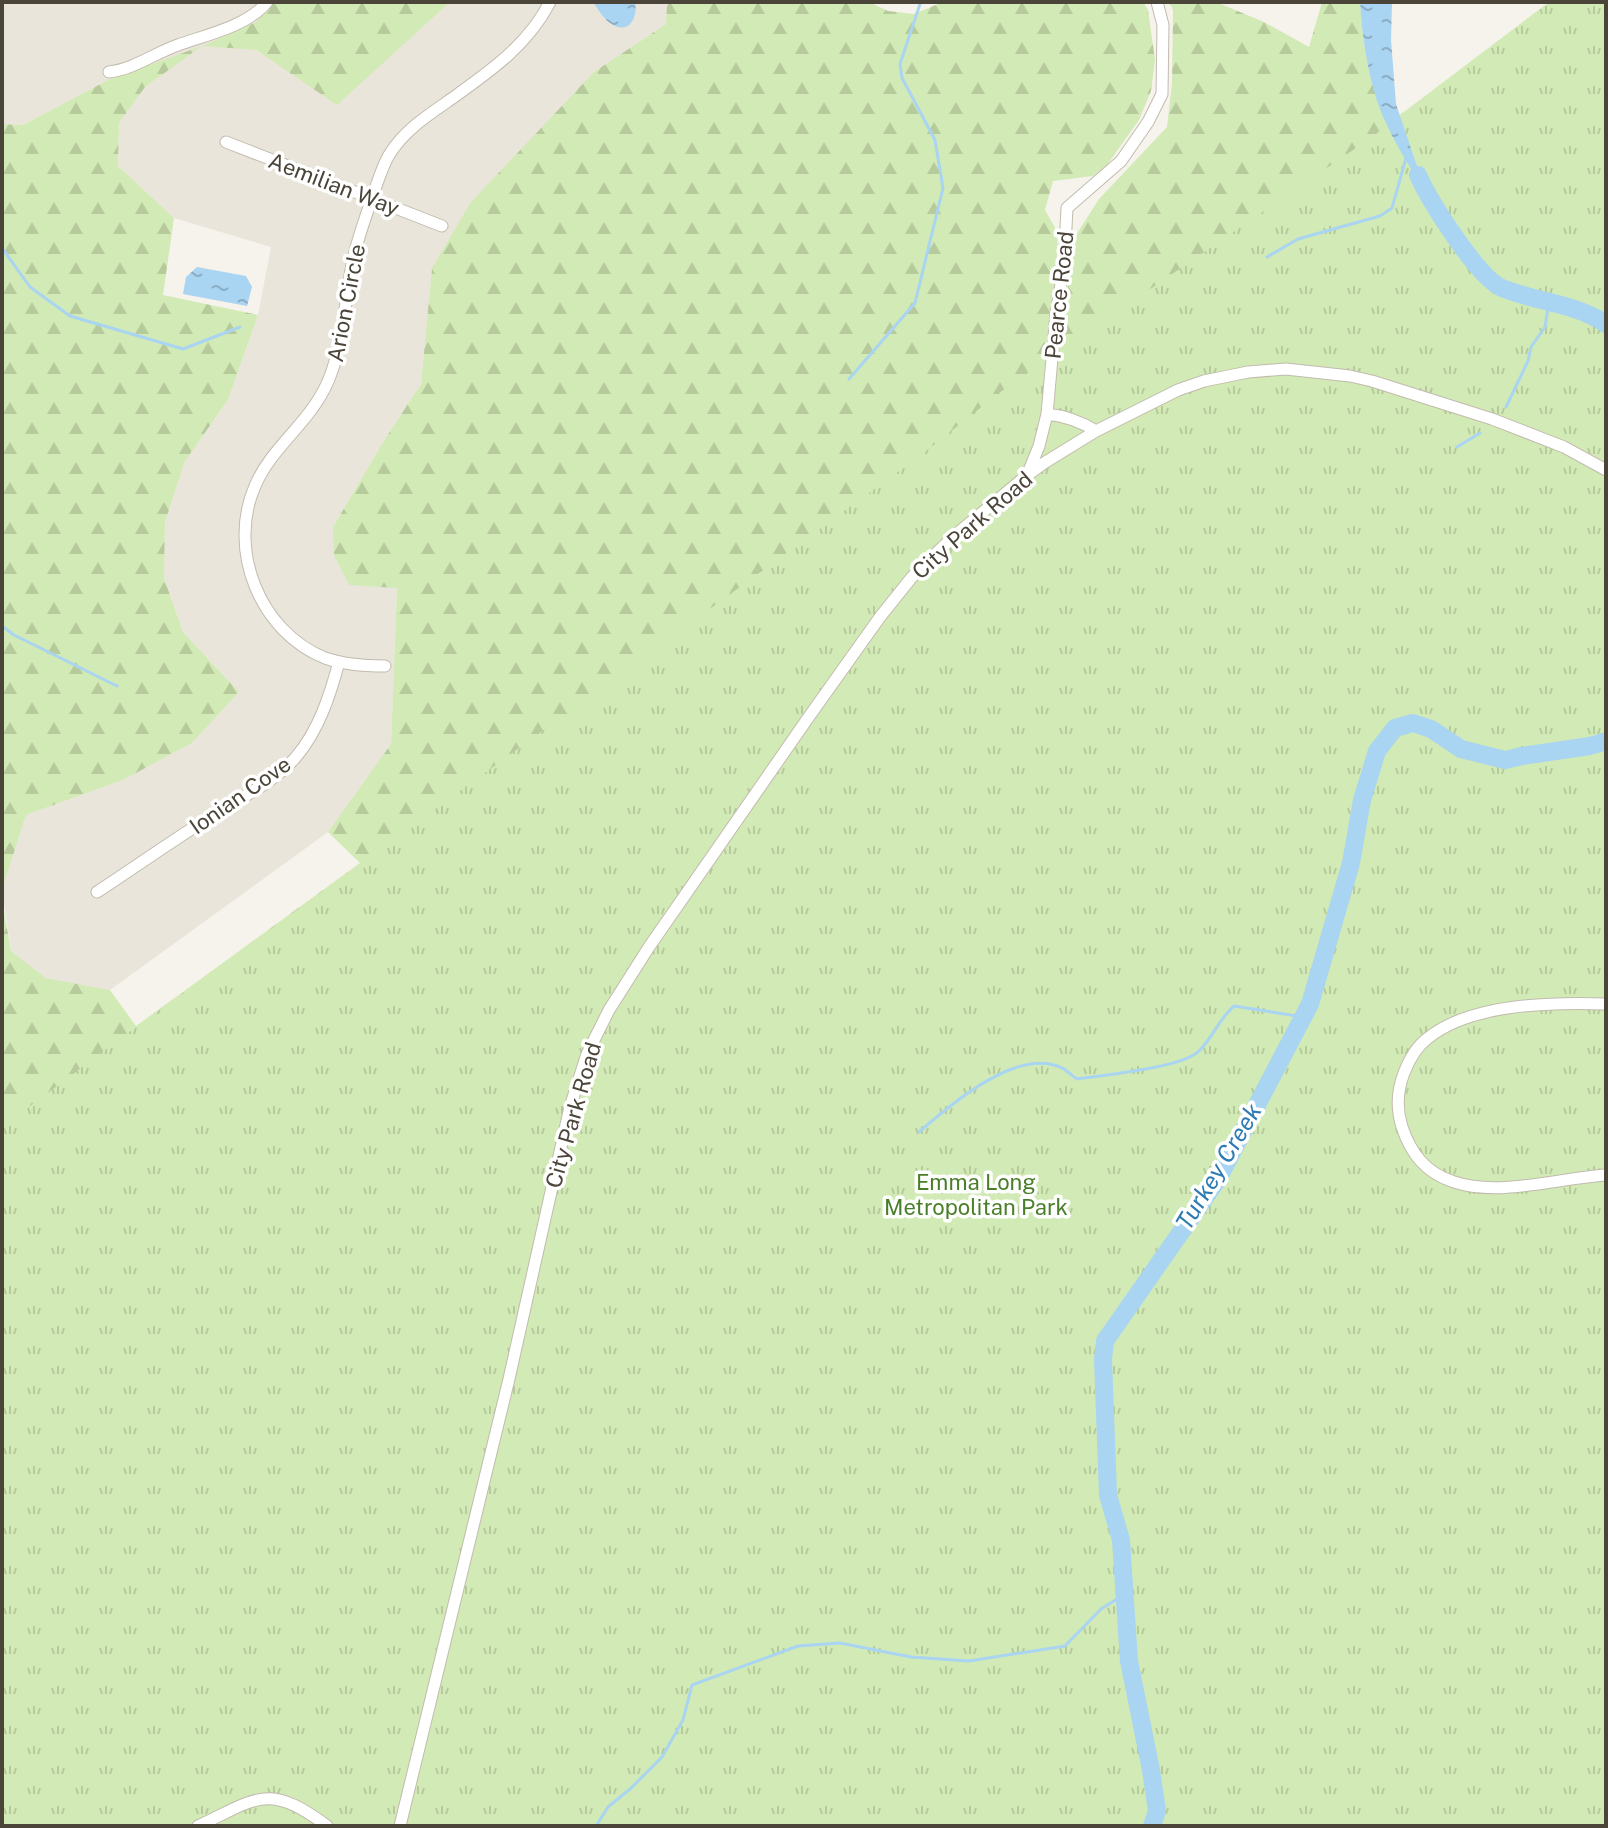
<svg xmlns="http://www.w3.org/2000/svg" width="1608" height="1828" viewBox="0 0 1608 1828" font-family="'Public Sans',sans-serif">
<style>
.residential{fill:#eae5da}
.forest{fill:url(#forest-firs)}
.park{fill:url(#park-tufts)}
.water{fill:url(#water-ripples)}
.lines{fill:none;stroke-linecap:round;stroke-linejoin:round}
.stream{stroke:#a9d4f2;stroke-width:3}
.river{stroke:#a9d4f2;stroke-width:18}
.street-casing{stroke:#c2bbae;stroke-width:13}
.street{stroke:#fff;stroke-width:11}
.labels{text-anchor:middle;stroke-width:7;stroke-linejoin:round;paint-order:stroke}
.street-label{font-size:22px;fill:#4b4439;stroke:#fff}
.park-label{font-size:22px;fill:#4a7f2a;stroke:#fff}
.water-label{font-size:24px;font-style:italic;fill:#2e7ab2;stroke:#fff}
</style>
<defs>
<pattern id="forest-firs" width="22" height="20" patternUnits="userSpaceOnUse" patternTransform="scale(2)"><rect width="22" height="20" fill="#d2eab5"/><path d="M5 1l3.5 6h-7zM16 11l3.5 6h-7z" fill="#b6ca9c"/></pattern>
<pattern id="park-tufts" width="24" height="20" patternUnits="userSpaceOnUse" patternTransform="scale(2)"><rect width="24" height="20" fill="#d2eab5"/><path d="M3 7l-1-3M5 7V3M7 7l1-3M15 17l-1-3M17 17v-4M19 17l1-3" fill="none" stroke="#b6ca9c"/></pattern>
<pattern id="water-ripples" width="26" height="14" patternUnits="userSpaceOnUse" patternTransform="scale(2)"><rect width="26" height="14" fill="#a9d4f2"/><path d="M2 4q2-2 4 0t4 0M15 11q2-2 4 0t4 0" fill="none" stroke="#8caec5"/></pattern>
</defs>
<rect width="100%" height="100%" fill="#f6f3ec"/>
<path class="residential" d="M2,2H272L256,22L204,45L256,50L337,104L450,2H667L666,24L594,72L432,268L421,384L383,442L333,527L397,587L391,744L328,832L110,990L46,978L11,951L2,890L26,815L123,780L192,743L239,692L183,632L164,578L165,522L185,461L228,400L258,315L271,247L174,218L118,166L119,123L145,87L198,48L108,80L23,125L2,124Z"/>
<path class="forest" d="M272,2H450L337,105L256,50L202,46L145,87L119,123L118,166L174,218L163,295L258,315L228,400L185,461L165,522L164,578L183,632L239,692L192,743L123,780L26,815L2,890V124L23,125L108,80L202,46L256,22Z
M667,2H869L888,11L914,14L943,2H1143L1148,10L1155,60L1151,91L1139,120L1107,165L1093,176L1053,181L1045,210L1058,233L1056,275L1044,361L1057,353L1076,235L1099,199L1167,127L1172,83L1173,10L1169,2H1216L1264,22L1309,47L1322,2H1360C1363,45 1369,85 1388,124L1549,2H1606V1826H2V899L11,951L46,978L110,990L136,1026L360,863L328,832L391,744L397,588L349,585L334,555L333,527L383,442L421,384L432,268L471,202L594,72L666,24Z"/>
<path class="park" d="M1550,2H1606V1826H2V1127L136,1027L917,458L1003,390L1372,137Z"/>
<path class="water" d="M593,2H635C638,19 628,36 610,23C603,18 598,9 593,2Z
M1360,2H1392L1391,40L1396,104L1427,196C1410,166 1388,134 1377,101C1367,69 1362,36 1360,2Z
M197,267L246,276L252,287L247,306L183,294L186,277Z"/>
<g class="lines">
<path class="stream" d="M2,248L30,287L70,316L183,349L240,327
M1267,257L1298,239L1380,216L1392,208L1406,158
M849,379L915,303L943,188L935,140L902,78L900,64L920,4
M1506,407L1528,361L1531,347L1545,327L1549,302
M1457,447L1480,433
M2,626L14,635L117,686
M919,1132C950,1105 1018,1046 1062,1068C1067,1070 1072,1076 1077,1079C1104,1075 1182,1068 1199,1051C1214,1036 1218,1020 1234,1006L1303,1017
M596,1826L608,1807L630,1789L662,1757L683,1720L692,1685L798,1646L840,1643L911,1657L969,1661L1065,1646L1101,1609L1125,1594"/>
<path class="river" d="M1418,175C1429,200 1478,278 1502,288C1536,302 1575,303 1606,324
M1152,1826L1157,1811L1151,1770L1129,1661L1121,1540L1108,1495L1103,1359L1105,1341L1218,1179L1310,1004L1351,863L1362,800L1377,751L1395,728L1413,723L1431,729L1461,749L1505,760L1522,756L1590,746L1606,741"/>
<defs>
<path id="street" d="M109,72C134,69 155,53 178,45C206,35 248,26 267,2
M226,142L442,226
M1047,414C1066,416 1080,421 1096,431
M1028,473L1039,446L1047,414L1056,314L1064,266L1067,208L1121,161L1148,122L1162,94L1163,25L1157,2
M385,666C365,666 345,665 325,658C260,632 227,550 255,486C273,443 316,420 332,371C343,338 345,304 351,270C355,244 365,220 373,195C378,181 382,167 389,155C403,132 425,117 447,102C486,74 527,47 550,2
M97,892C135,867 172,841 210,817C238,799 274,783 296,757C319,730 330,695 339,662
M1606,1004C1554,1002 1471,1003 1428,1038C1417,1046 1409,1060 1404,1073C1397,1091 1396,1108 1402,1127C1411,1154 1426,1173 1454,1182C1499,1197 1559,1178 1606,1175
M198,1826C258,1798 268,1782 327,1826
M400,1826L509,1379L570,1107L587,1054L609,1010L649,947L808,718L880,617L912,577L953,537L1025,477L1044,463L1096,431L1178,390L1204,381L1248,372L1286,369L1350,376L1372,381L1492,419L1564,447L1606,470"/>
</defs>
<use href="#street" class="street-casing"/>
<use href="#street" class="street"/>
</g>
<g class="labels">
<g class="street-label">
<text transform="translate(334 184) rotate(21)" y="8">Aemilian Way</text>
<text transform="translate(1059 295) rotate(-84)" y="8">Pearce Road</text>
<text transform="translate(346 303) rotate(-79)" y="8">Arion Circle</text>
<text transform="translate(972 525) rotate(-41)" y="8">City Park Road</text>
<text transform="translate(240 795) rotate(-35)" y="8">Ionian Cove</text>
<text transform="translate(573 1115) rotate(-74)" y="8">City Park Road</text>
</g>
<g class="park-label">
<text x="976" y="1190">Emma Long<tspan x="976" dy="25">Metropolitan Park</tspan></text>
</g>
<g class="water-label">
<text transform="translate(1219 1167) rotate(-59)" y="8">Turkey Creek</text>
</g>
</g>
<rect width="1608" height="1828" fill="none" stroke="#4b4439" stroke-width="8"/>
</svg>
